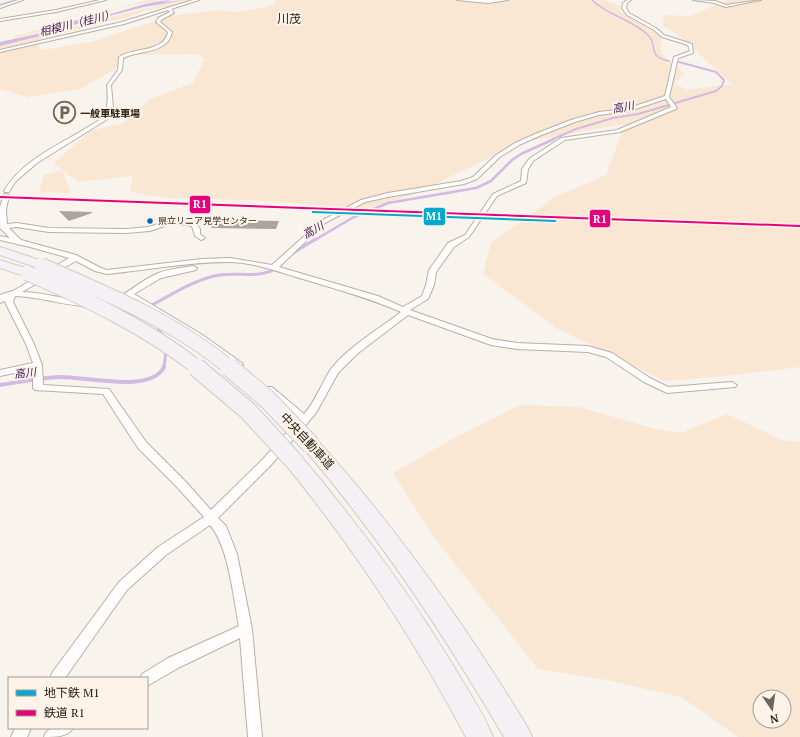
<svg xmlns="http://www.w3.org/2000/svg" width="800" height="737" viewBox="0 0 800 737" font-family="'PT Serif','Noto Sans JP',serif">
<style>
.green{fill:#f9e7d3;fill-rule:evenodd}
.water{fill:#d3bae2}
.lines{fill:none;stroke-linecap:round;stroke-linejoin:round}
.stream-far4{stroke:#d3bae2;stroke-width:1.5}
.stream-far3{stroke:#d3bae2;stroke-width:2}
.stream-far2{stroke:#d3bae2;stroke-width:2.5}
.stream-far1{stroke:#d3bae2;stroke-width:3}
.stream{stroke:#d3bae2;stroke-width:4}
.building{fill:#aba59e}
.street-casing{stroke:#b7b0a9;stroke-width:2}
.secondary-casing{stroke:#b7b0a9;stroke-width:2}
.highway-casing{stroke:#d1cdc9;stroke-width:2}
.street{fill:#fefdfc;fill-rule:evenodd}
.secondary{fill:#fefdfc;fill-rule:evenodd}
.highway{fill:#f4f0f4;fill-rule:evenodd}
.highway-bridge-far1-casing{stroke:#d1cdc9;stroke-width:16;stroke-linecap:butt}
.highway-bridge-casing{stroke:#d1cdc9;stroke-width:20;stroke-linecap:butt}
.highway-bridge-far1{stroke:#f4f0f4;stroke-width:14}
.highway-bridge{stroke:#f4f0f4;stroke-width:18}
.rail-1-casing{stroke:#fdf3e8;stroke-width:3}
.rail-1{fill:#e5007d;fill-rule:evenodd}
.metro-1-casing{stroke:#fdf3e8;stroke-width:3}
.metro-1{fill:#00a9ce;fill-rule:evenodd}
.bus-dot{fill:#0065bd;stroke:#fdf3e8;stroke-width:1.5}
.labels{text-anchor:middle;stroke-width:4;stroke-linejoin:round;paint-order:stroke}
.far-bus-label{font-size:9px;fill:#231a10;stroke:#fdf3e8;text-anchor:start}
.far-poi-label{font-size:10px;font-weight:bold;fill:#231a10;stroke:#fdf3e8;text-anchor:start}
.far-water-label{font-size:11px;font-style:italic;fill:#3f145a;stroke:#fdf3e8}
.far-quarter-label{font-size:12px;fill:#231a10;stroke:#fdf3e8}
.street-label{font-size:12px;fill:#231a10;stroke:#fdf3e8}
.line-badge{stroke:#fdf3e8;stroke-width:1.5}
.badge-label{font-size:11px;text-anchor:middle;font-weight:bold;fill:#fff}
</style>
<rect width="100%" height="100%" fill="#f8f3ed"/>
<path class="green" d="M148,0H163L124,7L14,39L15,36Z
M185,0H193L168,7L146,10L135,15L45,38L38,47L43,50L91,42L170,16L218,10L232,12L257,9L275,4V0H605L620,6V11L661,31V53L685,74L674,83L687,90L732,84L678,35L663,26L664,15L690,16L727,0H800V367L726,376L665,381L556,328L483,274L491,243L555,197L606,175L625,124L523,142L412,195L365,209L251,200L170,198L130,192L133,176L78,182L62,170L71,193L39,192L44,175L62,170L54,163L90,131L123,123L150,99L193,83L204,60L198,54L130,55L116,68L81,89L27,97L0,89V46C62,31 122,12 185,0Z
M520,405L579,407L656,429L681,433L727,414L782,440L800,442V737H738L681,697L602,679L538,669L433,536L393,473L456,437ZM760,697H784V721H760Z"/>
<path class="water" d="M167,0H170L162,2L185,0L144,7L66,27L40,36L0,46V42L37,34L78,20L104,16L145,4Z"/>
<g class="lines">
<path class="stream-far4" d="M592,0C608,16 632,19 648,35C659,46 646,56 669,61"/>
<path class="stream-far3" d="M551,140L576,129L613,118L638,114L716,91L722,86L724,80L716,72L679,62"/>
<path class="stream-far2" d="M315,240L352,218L388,203L476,188L491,181L512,160L521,154L554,139"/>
<path class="stream-far1" d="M293,253L316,239
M150,308L152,305C173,294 195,279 220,275C240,272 259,279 277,268
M157,326L164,338
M164,368L166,350"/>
<path class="stream" d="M0,385C19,382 39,378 58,377C84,376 151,394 164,367"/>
</g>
<path class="building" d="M59,211L92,212V213L69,221Z
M215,220L279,221L276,229L211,228Z"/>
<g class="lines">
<defs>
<path id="street" d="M18,0H23L0,8V6Z
M100,0H106L56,12L0,21V19L56,10Z
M193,0H199L171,9L174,13L161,20L160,22L172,32C168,54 139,50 123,58L122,70L111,85L113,107L106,120L37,163L15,182L9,192H5L4,191C23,157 71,140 102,118C109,107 108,97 107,85L118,70L119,57C133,47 164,53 168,32L156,22L158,18L170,12L168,10L124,24L0,52V50L122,22Z
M457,0H508L488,3Z
M627,0H631L627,3L626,8L629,13L656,28L664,35L692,44L693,53L678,58L669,97L677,108L676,109L620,132L565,140L533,161L528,169L526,183L497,196L469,237L454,247L436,272L434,285L428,299L410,310L492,339L517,343L588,346L612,353L650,378L668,387L732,382L737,385L735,387L667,393L644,382L606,357L588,352L517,349L491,345L408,315L357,354L338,373L316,413L271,465L218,518L226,526L237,554L252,629L262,737H248L240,638L178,668L147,686V678H141L142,674L168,658L239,626C233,597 229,547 210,525L166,555L127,590L65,678H50L52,673L119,582L158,547L204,517L177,487L138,448L103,394L35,390L33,388V369L0,376V370L33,363L26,344L5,302L8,294L69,258L34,248L0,240V236L10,238L0,228V207L4,194L9,195L6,210L7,224L17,223L49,228L126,229L149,227L173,219L196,223L200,229V234L205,238L201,240L195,236L192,226L173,223L150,231L126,233L49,232L17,227L9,228L21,240L76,255L101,268L107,270L202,259L230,258L272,265L321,221L361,200L388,193L461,181L473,177L496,155L515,143L535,134L571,120L599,112L626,109L665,96L674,57L690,51L688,45L662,37L654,30L627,15L622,8L623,3ZM666,99L671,107L617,130L561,138L529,159L522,169L521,181L493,194L465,235L448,243L429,270L426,285L422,296L403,307L378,296L279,267L325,223L365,202L388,197L464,184L477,179L500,157L519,145L539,136L575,122L599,115L629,111ZM76,261L95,271L107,274C147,270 188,262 229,262C253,262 279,272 303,279C336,289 369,298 401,312C379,329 348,347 331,369C321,384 316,401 304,414L272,387H266L264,389L266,391L298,420L263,459L211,510L185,481L146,442L109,389L43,385L42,365L34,344L13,302L15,296C53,297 92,318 128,298L195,338L236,367H242L243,365L242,363L201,334L134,294L161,278L196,270L197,268L193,266C180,268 166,269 154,275C139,282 126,296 109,300C79,306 51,292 22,292Z
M693,0L715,1L726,5L761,0L726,7L714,3Z
M15,728H31L27,737H11Z
M52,728H73C68,737 55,737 44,737L46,732Z"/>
<path id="secondary" d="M12,291L18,294L16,296L0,303V295Z"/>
<path id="highway" d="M0,0H12L0,4Z
M0,247L46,262L48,265L46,268L41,269L0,255Z
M0,260L32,270L34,273L32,276L27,277L0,268Z
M311,438L317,440C398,529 466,626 528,728L532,737H504C445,636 381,539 305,450L302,445L305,440Z
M293,453L300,455C356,521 408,591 453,665C467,689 483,712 493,737H466C415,641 355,550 286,465L284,460L286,455Z"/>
</defs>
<use href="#street" class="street-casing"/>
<use href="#secondary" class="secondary-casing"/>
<use href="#highway" class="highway-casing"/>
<use href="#street" class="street"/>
<use href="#secondary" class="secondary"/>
<use href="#highway" class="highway"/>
<defs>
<path id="highway-bridge-far1" d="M41,265C106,293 175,322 230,368
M27,273C86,299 146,327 198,368"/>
<path id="highway-bridge" d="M196,367L248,411L293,460
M229,367L267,399L311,445"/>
</defs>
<use href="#highway-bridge-far1" class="highway-bridge-far1-casing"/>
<use href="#highway-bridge" class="highway-bridge-casing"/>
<use href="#highway-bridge-far1" class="highway-bridge-far1"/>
<use href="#highway-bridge" class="highway-bridge"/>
<defs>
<path id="rail-1" d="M0,196L800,225V227L0,198Z"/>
</defs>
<use href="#rail-1" class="rail-1-casing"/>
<use href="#rail-1" class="rail-1"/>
<defs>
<path id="metro-1" d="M312,211L555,220L557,221L555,222L314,213H312Z"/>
</defs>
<use href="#metro-1" class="metro-1-casing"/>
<use href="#metro-1" class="metro-1"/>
</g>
<defs>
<symbol id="parking-ring" viewBox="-11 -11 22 22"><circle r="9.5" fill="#fdf3e8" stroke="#6e665d" stroke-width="1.5"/><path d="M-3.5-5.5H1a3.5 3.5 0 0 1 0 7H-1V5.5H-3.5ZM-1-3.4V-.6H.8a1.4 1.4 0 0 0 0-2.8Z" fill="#6e665d"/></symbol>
</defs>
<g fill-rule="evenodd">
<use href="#parking-ring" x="52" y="100" width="25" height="25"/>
</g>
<circle class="bus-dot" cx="150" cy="221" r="3.5"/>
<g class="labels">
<g class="far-bus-label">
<text x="158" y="224">県立リニア見学センター</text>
</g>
<g class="far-poi-label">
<text x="80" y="117">一般車駐車場</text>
</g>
<g class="far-water-label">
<text transform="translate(77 23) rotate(-14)" y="4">相模川（桂川）</text>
<text transform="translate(623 107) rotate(-11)" y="4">高川</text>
<text transform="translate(313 230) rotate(-30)" y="4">高川</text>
<text transform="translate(25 373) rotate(-7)" y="4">高川</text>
</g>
<g class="far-quarter-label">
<text x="289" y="23">川茂</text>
</g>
<g class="street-label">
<text transform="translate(307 441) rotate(47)" y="4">中央自動車道</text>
</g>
</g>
<g class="line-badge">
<rect x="189" y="195" width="22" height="19" rx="4" fill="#e5007d"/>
<rect x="423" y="207" width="23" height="19" rx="4" fill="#00a9ce"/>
<rect x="589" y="209" width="22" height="19" rx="4" fill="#e5007d"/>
</g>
<g class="badge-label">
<text x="200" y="208">R1</text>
<text x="434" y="220">M1</text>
<text x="600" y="223">R1</text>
</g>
<rect x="8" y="677" width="140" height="52" fill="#fdf3e8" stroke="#a69c92"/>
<rect x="16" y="690" width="20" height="6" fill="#00a9ce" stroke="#a69c92"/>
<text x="44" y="697" font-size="12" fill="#231a10">地下鉄 M1</text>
<rect x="16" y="710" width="20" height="6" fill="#e5007d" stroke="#a69c92"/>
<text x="44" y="717" font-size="12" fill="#231a10">鉄道 R1</text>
<g transform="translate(772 709) rotate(167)"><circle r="19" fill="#fdf3e8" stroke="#a69c92"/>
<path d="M0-3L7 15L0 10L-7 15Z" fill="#6e665d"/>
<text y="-6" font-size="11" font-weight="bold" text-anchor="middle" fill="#231a10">N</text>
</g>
</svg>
